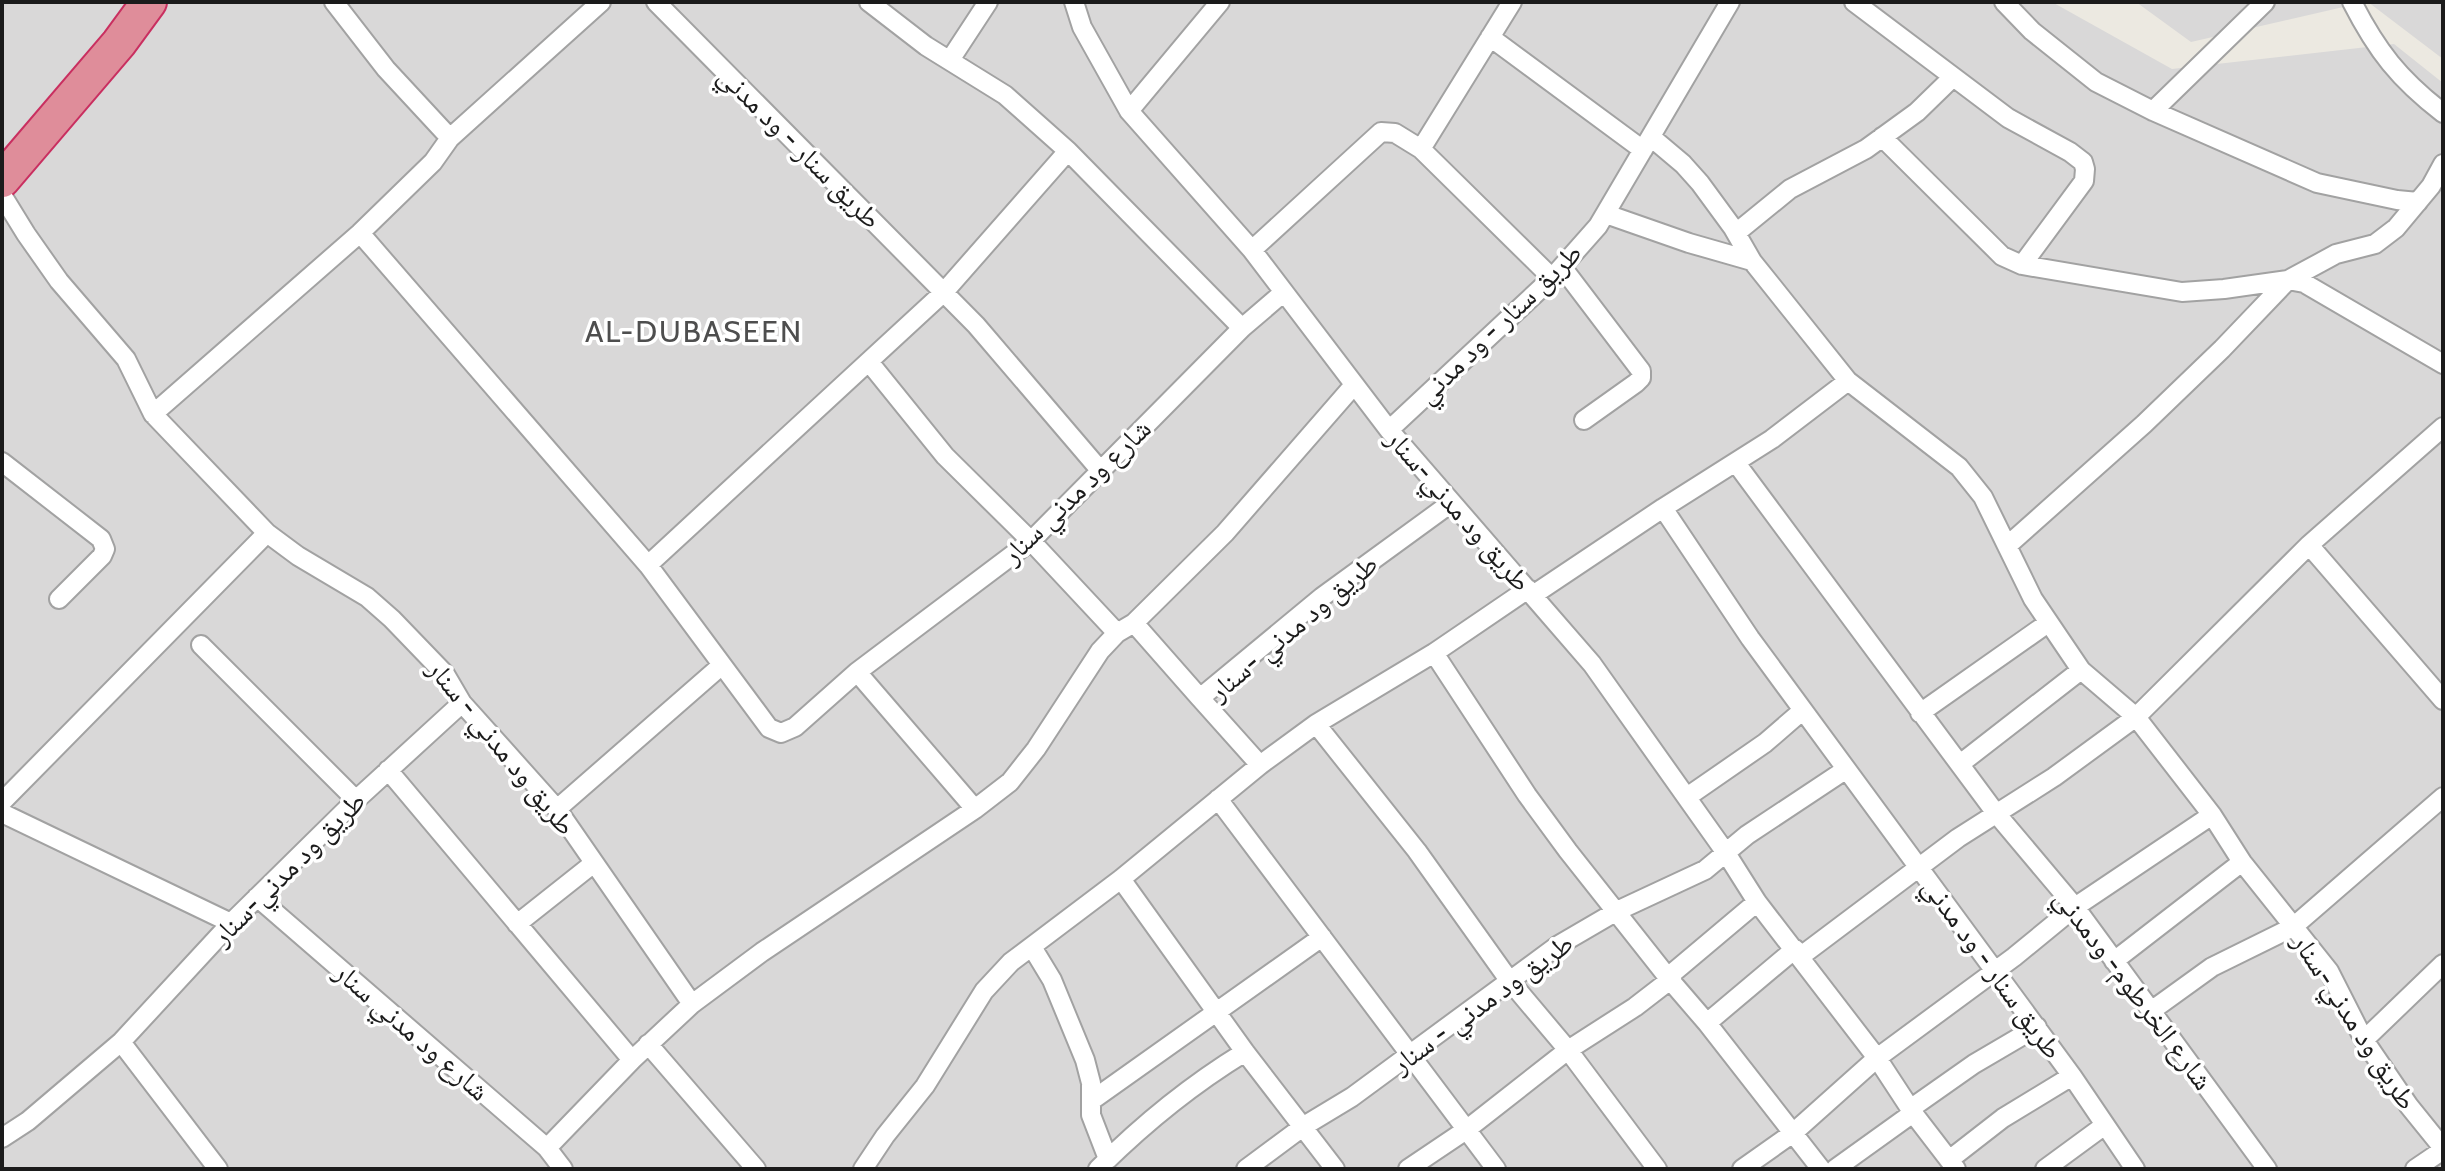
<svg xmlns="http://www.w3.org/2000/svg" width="2445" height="1171" viewBox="0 0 2445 1171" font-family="Cabin,'Noto Naskh Arabic',sans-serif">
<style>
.residential{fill:#d9d8d8}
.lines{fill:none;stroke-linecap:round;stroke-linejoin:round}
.street-casing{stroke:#a2a2a2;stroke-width:22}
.highway-casing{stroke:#c92f60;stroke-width:38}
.street{stroke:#fff;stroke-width:18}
.highway{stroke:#df8d9a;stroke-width:34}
.labels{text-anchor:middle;stroke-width:7;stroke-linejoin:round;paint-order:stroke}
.street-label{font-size:28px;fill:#1b1b1b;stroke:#fff}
.neighbourhood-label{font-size:30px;letter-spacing:2px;fill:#4e4e4e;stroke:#fff}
</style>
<rect width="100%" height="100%" fill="#ece9e1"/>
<path class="residential" d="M2,2H2052L2172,69L2394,44L2443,83V1169H2Z
M2136,2H2365L2191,42Z
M2368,2H2443V59Z"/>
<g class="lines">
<defs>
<path id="street" d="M334,2L386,69L450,138
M601,2L450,138L433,162L360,233L153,414L267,533L298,556L367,597L392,619L445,674L462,703L557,809L692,1004
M656,2L976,325L1100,470
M869,2L926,46L1005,95L1068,151L1242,328
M1074,2L1082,27L1129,111L1252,250L1389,430L1592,664L1726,853L1757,902L1877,1058L1913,1113L1956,1169
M1512,2L1421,149L1552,278
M1854,2L2008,118L2070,152L2083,162L2085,169L2084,181L2022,265
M2004,2L2032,31L2096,82L2153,111L2317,183L2397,200L2418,202
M2352,2C2377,51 2399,79 2443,113
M1490,37L1643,150
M950,60L988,2
M1129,111L1220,2
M2153,111L2265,2
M1651,137L1683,164L1700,183L1733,228L1752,261L1848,381L1959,467L1983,497L2033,599L2081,670L2136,717L2212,815L2242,862L2329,971L2364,1040L2409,1106L2443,1148
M1882,137L2002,256L2022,265L2182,292L2224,289L2288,280L2304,283L2443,364
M2,195L26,234L59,281L126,359L153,414
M1606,214L1689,243L1752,261
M360,233L648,565L769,728L781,733L795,727L857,672L1031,541L1242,328L1284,292
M1736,233L1790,189L1866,149L1917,112L1953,77
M1252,250L1381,132L1395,133L1421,149
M1562,267L1641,371V378L1636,383L1584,420
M869,362L945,456L1031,541L1117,633
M1389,430L1552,278L1598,226L1730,2
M2,462L101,539L105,549L102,556L59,599
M1736,463L1995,812L2075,907L2267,1169
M1663,508L1750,638L2072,1076L2135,1169
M2309,545L2443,700
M2007,546L2144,424L2222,349L2288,280L2336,254L2375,244L2396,228L2431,186L2443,164
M648,565L944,292L1068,151
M1533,595L1663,508L1772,439L1848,381
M1134,623L1200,698
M201,645L356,800
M1434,653L1527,795L1568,851L1670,980L1707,1023L1821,1169
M857,672L975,809
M1920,713L2048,623
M1316,724L1417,851L1509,980L1568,1050L1657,1169
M1960,764L2081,670
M1260,765L1200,698L1322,597L1451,503
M388,770L632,1060
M1687,797L1765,743L1802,711
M1218,799L1496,1169
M2,802L267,533
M557,809L722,665
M2,813L231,923
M1121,879L1245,1052L1335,1169
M257,897L547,1148L563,1169
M517,924L594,863
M1032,947L1052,980L1085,1060L1091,1083V1115L1108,1159
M1801,956L1958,838L2054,777L2136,717L2309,545L2443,427
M2114,961L2242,862
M2151,1011L2212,967L2293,927L2443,797
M1707,1023L1795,949
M2364,1040L2443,964
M121,1042L218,1169
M648,1044L756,1169
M1091,1101L1322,937
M1910,1109L1974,1064L2037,1027
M2,1138L28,1121L121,1042L231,923L356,800L462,703
M547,1148L632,1060L692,1004L762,952L975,809L1010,782L1036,749L1100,651L1117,633L1134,623L1225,533L1354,385
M1949,1160L2003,1118L2072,1076
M863,1169L885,1136L925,1086L984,991L1011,962L1121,879L1260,765L1316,724L1434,653L1528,589
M1098,1169C1143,1124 1191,1085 1245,1052
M1246,1169L1304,1126L1352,1097L1557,946L1617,911L1705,870L1747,835L1845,770
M1408,1169L1466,1130L1568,1050L1635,1007L1670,980L1675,971L1757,902
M1742,1169L1793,1133L1877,1058L2014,957L2075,907L2212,815
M1835,1169L1913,1113
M2045,1169L2105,1125
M2415,1169L2443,1150"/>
<path id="highway" d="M2,180L119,43L149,2"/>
</defs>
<use href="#street" class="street-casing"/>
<use href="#highway" class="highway-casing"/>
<use href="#street" class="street"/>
<use href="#highway" class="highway"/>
</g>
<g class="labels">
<g class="street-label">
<text transform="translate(800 147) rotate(45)" y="10">طريق سنار - ود مدني</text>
<text transform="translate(1499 323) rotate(-44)" y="10">طريق سنار - ود مدني</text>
<text transform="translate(1076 491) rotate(-44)" y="10">شارع ود مدني سنار</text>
<text transform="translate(1459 510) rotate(49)" y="10">طريق ود مدني-سنار</text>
<text transform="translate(1293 627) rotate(-40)" y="10">طريق ود مدني -سنار</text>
<text transform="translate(502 747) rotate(51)" y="10">طريق ود مدني - سنار</text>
<text transform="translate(288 868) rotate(-45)" y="10">طريق ود مدني-سنار</text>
<text transform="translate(1993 968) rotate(54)" y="10">طريق سنار - ود مدني</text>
<text transform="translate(2134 989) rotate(53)" y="10">شارع الخرطوم- ودمدني</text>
<text transform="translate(1482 1003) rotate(-36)" y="10">طريق ود مدني - سنار</text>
<text transform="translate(2355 1021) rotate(57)" y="10">طريق ود مدني-سنار</text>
<text transform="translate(412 1031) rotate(41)" y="10">شارع ود مدني سنار</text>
</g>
<g class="neighbourhood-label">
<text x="694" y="342">AL-DUBASEEN</text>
</g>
</g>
<rect width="2445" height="1171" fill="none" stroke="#1b1b1b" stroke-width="8"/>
</svg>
